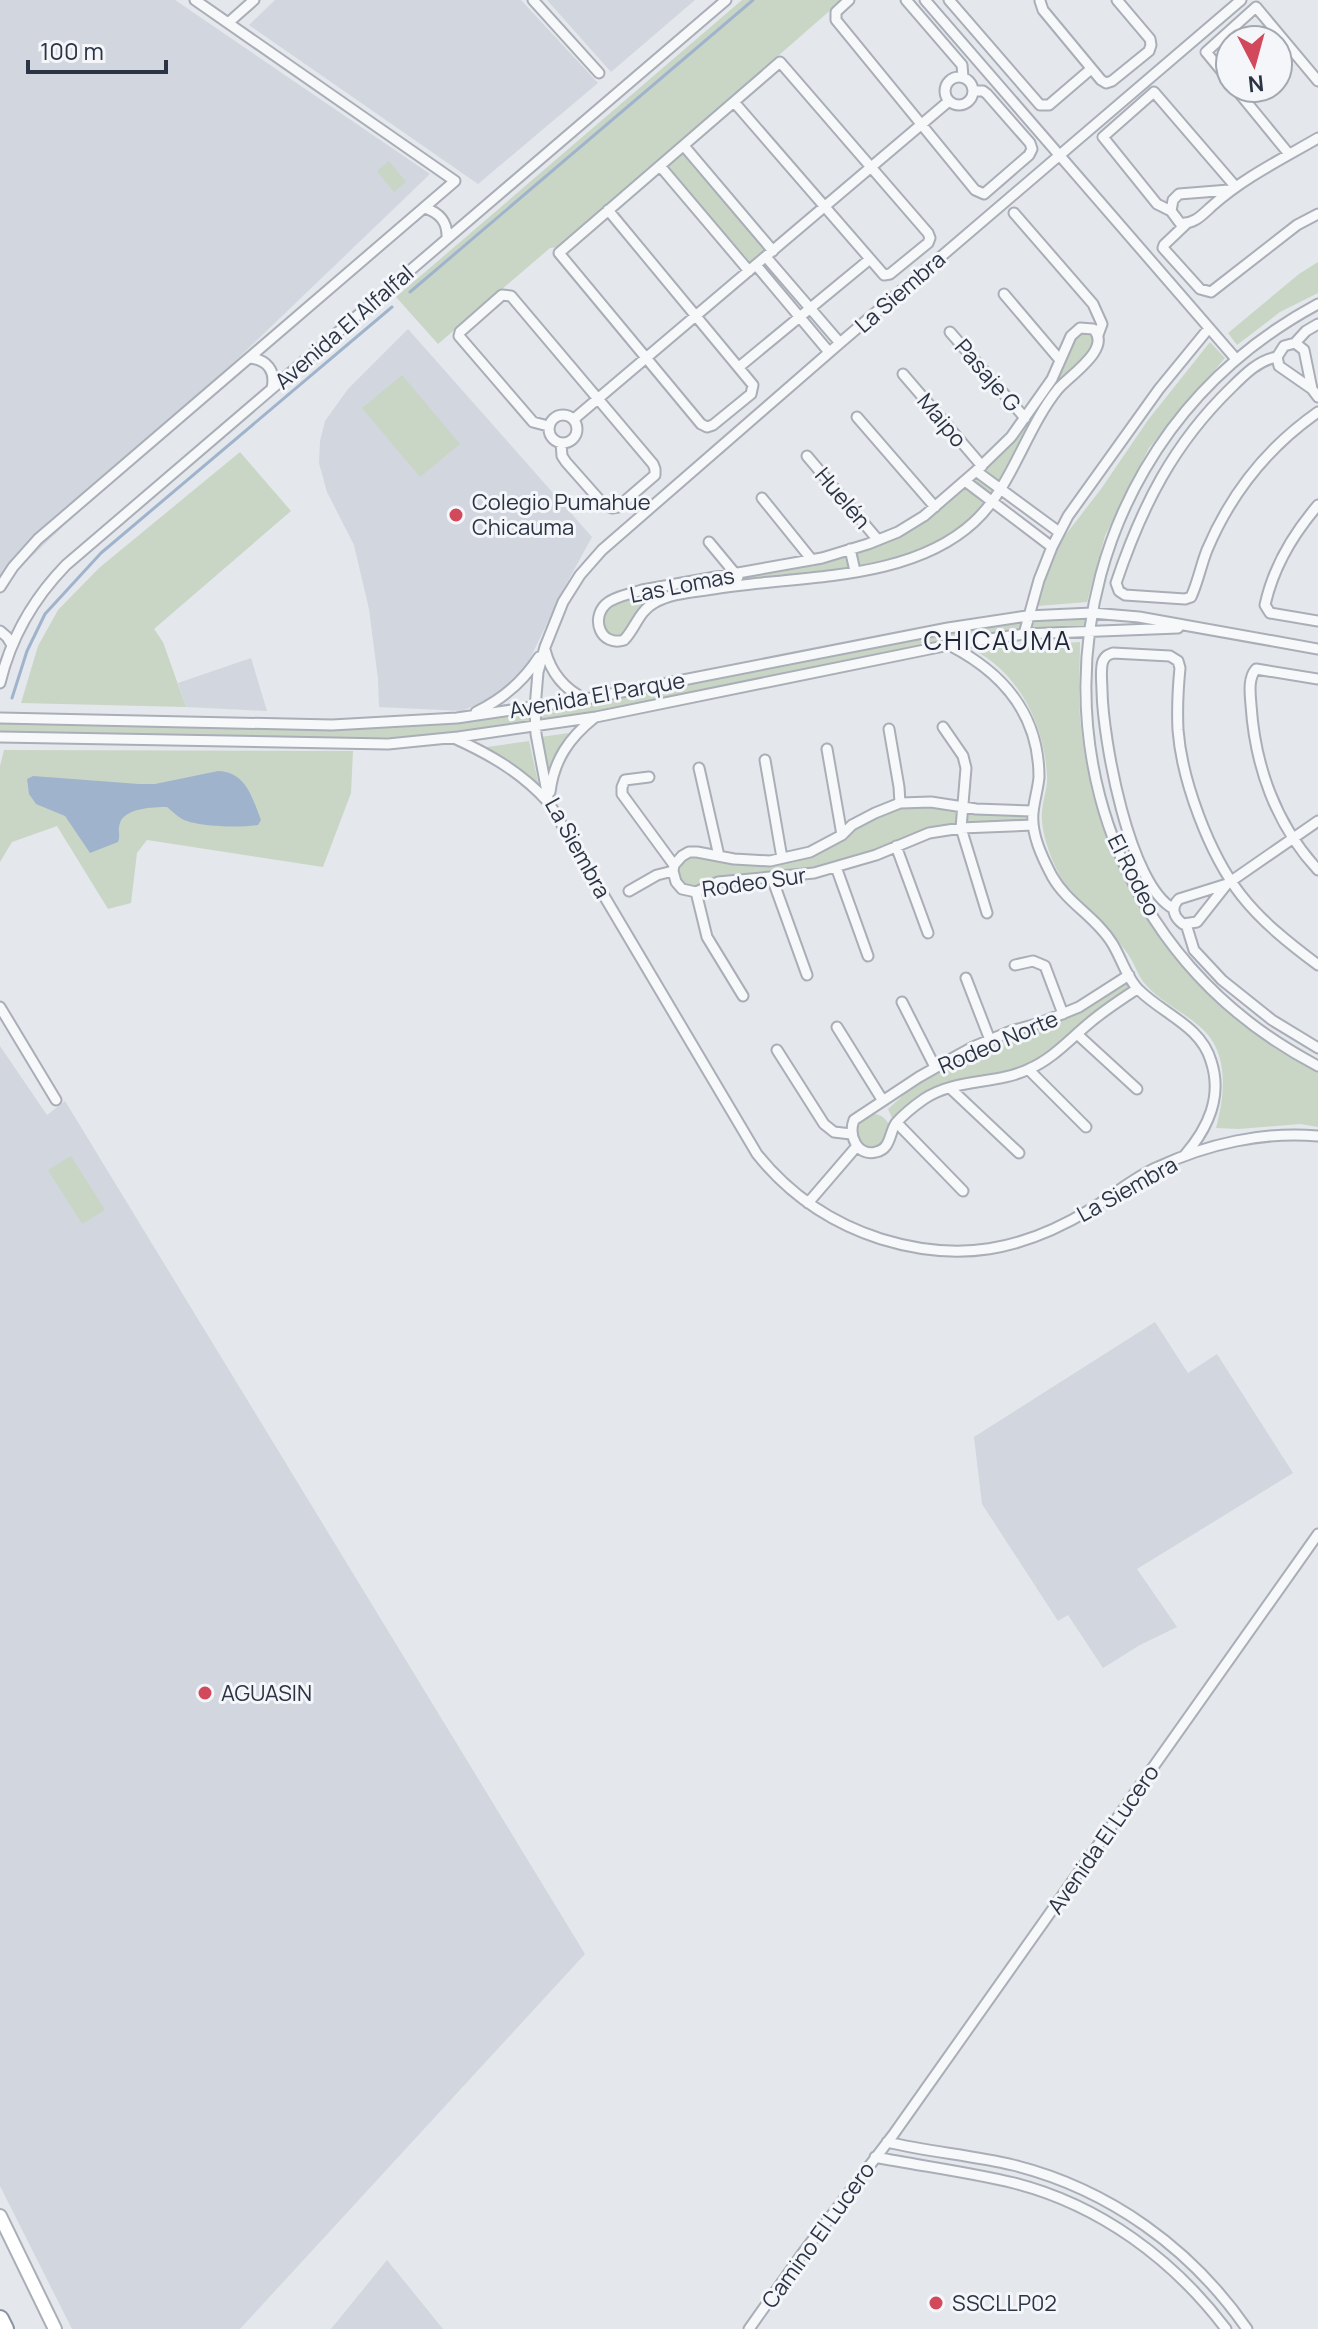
<svg xmlns="http://www.w3.org/2000/svg" width="1318" height="2329" viewBox="0 0 1318 2329" font-family="Manrope,sans-serif">
<style>
.built{fill:#d2d6de}
.green{fill:#c9d6c5}
.water{fill:#9fb4cc}
.lines{fill:none;stroke-linecap:round;stroke-linejoin:round}
.stream{stroke:#9fb4cc;stroke-width:3}
.street-casing{stroke:#a9aeb7;stroke-width:13}
.secondary-casing{stroke:#a9aeb7;stroke-width:16}
.highway-casing{stroke:#8b94a3;stroke-width:20}
.street{stroke:#f7f8fa;stroke-width:9}
.secondary{stroke:#fff;stroke-width:12}
.highway{stroke:#fff;stroke-width:16}
.poi-dot{fill:#d1495b;stroke:#f4f6f9;stroke-width:3}
.labels{text-anchor:middle;stroke-width:6;stroke-linejoin:round;paint-order:stroke}
.street-label{font-size:22px;fill:#2b3445;stroke:#f4f6f9}
.poi-label{font-size:22px;fill:#2b3445;stroke:#f4f6f9;text-anchor:start}
.quarter-label{font-size:26px;letter-spacing:2px;fill:#1d2536;stroke:#f4f6f9}
</style>
<rect width="100%" height="100%" fill="#e4e7ec"/>
<path class="built" d="M0,0H175L430,174L0,587Z
M275,0H521L598,83L478,184L249,25Z
M547,0H695L611,72Z
M408,329L592,537L563,590L526,667L496,696L462,711L379,707L378,679L369,609L354,545L327,492L319,463L320,441L325,421L348,389Z
M251,658L267,711L186,707L178,683Z
M0,1046L47,1115L65,1101L585,1954L240,2329H72L0,2186Z
M1155,1322L1188,1373L1217,1354L1293,1473L1137,1569L1177,1627L1140,1645L1103,1668L1068,1615L1058,1621L982,1504L974,1437Z
M387,2260L443,2329H331Z"/>
<path class="green" d="M742,0H842L560,247L550,248L438,344L396,297Z
M683,153L766,250L751,263L667,167Z
M389,161L406,182L394,192L377,171Z
M1318,262V293L1280,312L1237,345L1228,333L1299,274Z
M1085,330L1096,336L1092,353L1061,382L991,501L955,534L916,554L854,569L660,598L621,639L604,633L603,621L608,610L621,600L642,592L738,576L899,534L1013,438L1071,340Z
M1210,342L1225,358L1149,448L1105,536L1087,602L1038,606L1047,574L1060,542L1101,489L1148,420Z
M402,375L460,444L420,477L362,408Z
M240,452L291,511L154,629L163,642L186,707L21,703L38,646L58,610L99,568Z
M1088,615L1084,628L1024,631L599,713L453,733L347,740L0,736V723L144,724L329,730L448,723L534,710L949,632L1028,620Z
M1080,642C1080,660 1079,679 1079,697C1081,777 1108,862 1153,928C1164,945 1179,960 1193,974C1229,1014 1270,1047 1318,1071V1127L1300,1124L1239,1129L1216,1128C1225,1094 1230,1051 1199,1026C1182,1011 1161,1002 1146,985C1139,978 1136,967 1131,959C1127,952 1121,945 1117,939C1100,917 1077,904 1063,881C1052,863 1040,832 1042,811C1043,799 1048,787 1047,775C1044,724 1019,673 972,649Z
M569,733L557,751L549,772H547L541,737Z
M529,741L539,786L514,765L487,750V747Z
M4,750L353,751L351,793L323,867L147,840L137,853L131,903L108,909L57,826L12,842L0,862V766Z
M911,804L1030,814V823L973,824L813,871L695,889C680,886 678,881 677,866L683,858L697,855L733,862L811,855L876,815Z
M1128,980L1133,989L1082,1022L1075,1032L1043,1058L1009,1074L962,1081L893,1120L888,1109L918,1082L975,1050L1012,1035L1084,1011Z
M856 1131a17 17 0 1 1 34 0a17 17 0 1 1-34 0Z
M71,1156L105,1210L82,1224L48,1170Z"/>
<path class="water" d="M218,771C246,772 252,797 261,820L258,825C241,828 197,827 182,819C177,816 172,811 167,807C153,807 125,808 120,823C117,831 121,834 118,842L90,853L65,816L36,804L29,794L27,779L33,776L139,784H155Z"/>
<g class="lines">
<path class="stream" d="M410,292L753,0
M12,698L27,651L45,614L101,553L392,307"/>
<defs>
<path id="street" d="M533,0L599,73
M849,0L836,12V20L975,190L984,194L1029,155L1032,149L1030,143L987,94L983,91H973
M906,0L962,65L963,77
M925,0L1236,359
M949,0L1040,105H1049L1091,69
M1241,0L840,343L602,550L580,575L563,602L545,647L538,672L535,708L536,734L549,803L757,1154C789,1194 831,1223 881,1239C959,1263 1022,1251 1091,1209C1113,1196 1134,1177 1158,1167C1207,1144 1264,1131 1318,1136
M1040,1L1043,10L1101,80L1106,83L1112,81L1149,51L1151,45L1150,39L1117,0
M228,23L254,0
M945 91a14 14 0 1 1 28 0a14 14 0 1 1-28 0Z
M1230,81L1206,52L1256,7L1318,81
M1235,88L1289,154
M684,146L773,251
M660,166L749,271
M1235,186L1154,92L1103,137L1157,204L1171,211L1180,223C1194,225 1203,214 1212,206C1243,178 1282,159 1318,138
M425,208C440,213 448,222 447,239
M608,210L753,385L751,394L713,425L707,427L701,424L559,253C633,189 707,126 780,62L928,233L930,238L928,243L890,274L884,275L734,102
M1171,211L1173,200L1179,194L1229,190
M1014,213L1093,304L1102,324L1098,335
M1186,224L1164,245L1163,248L1200,289L1211,292L1297,225L1318,214
M766,257L840,343
M756,265L829,352
M1004,294L1060,360
M1318,304C1011,469 1006,903 1318,1066
M1080,328L1093,329C1113,348 1070,375 1058,389C1025,430 1012,487 974,522C908,583 795,575 713,589C694,592 671,593 654,603C639,611 635,629 624,640C601,647 590,619 606,604C615,596 631,594 642,590L822,558L868,544L898,532L924,516L976,471L1011,437L1052,379L1071,336Z
M950,332L1025,418
M1295,343L1306,331L1318,324
M1277,357C1259,360 1245,374 1232,387C1173,444 1142,506 1116,583L1119,591L1125,595L1185,599L1191,597C1198,582 1201,565 1207,550C1231,493 1268,447 1318,412
M249,358C267,359 276,371 272,388
M739,367L870,259
M903,374L982,466
M1312,389L1304,350L1295,343L1284,346L1277,357L1279,366L1312,389L1318,397
M549 429a14 14 0 1 1 28 0a14 14 0 1 1-28 0Z
M857,417L935,507
M574,419L949,101
M548,426L533,422L459,336L460,332L502,295L511,296L653,464L655,469V475L618,507L612,508L604,505L566,462L562,456L561,443
M807,456L878,540
M976,471L1059,532
M965,481L1052,547
M762,498L812,560
M1318,505C1294,533 1273,568 1265,605L1270,613L1318,621
M709,542L738,577
M850,549L855,571
M0,587L13,567L38,539L455,181L195,0
M0,631L7,637L12,645
M1024,634L1039,580L1052,547L1068,516L1159,389L1209,328
M949,645C1002,672 1039,714 1039,777C1038,789 1034,801 1033,813C1031,834 1042,857 1052,876C1067,903 1096,917 1112,943C1121,957 1127,979 1139,990C1163,1014 1201,1026 1211,1061C1223,1097 1208,1128 1185,1155
M545,650C551,673 564,689 585,699
M1318,679L1256,669C1248,678 1250,693 1251,705C1255,766 1276,825 1318,870
M0,683C11,637 33,599 66,565L726,0
M476,712C503,699 523,682 539,657
M0,718L332,725L457,718L586,699L948,628L1027,616L1092,613L1139,617L1318,649
M943,727L963,756L966,768L961,828L987,913
M889,729L899,787L900,803
M0,737L388,744L458,737L596,717L949,645L1024,634L1178,628
M456,739C491,755 522,773 548,802
M827,749L842,835
M765,760L782,858
M699,768L719,856
M649,777L625,780L622,787V794L674,865
M550,792C554,760 569,738 594,718
M1033,811L976,809L931,802L900,803L875,813L852,825L842,835L810,852L770,861L734,859L697,852H689L682,856L674,865L673,871L676,882L682,889L696,892L718,882L814,873L876,855L929,833L961,828L1033,825
M896,846L928,933
M836,867L868,956
M772,878L807,975
M1227,884L1197,922L1183,924C1174,917 1170,908 1179,899L1227,884L1318,821
M629,891L657,875L673,871
M696,892L707,937L743,996
M1174,909C1129,886 1103,739 1102,691C1102,683 1100,669 1103,661C1106,655 1108,655 1113,653L1170,656L1178,661L1180,668C1178,688 1177,709 1178,730C1182,781 1209,854 1241,895C1262,922 1290,944 1318,965
M1186,924L1194,950L1222,980L1272,1020L1318,1048
M1015,965L1033,961L1045,966L1063,1014
M1129,975L1079,1007L1040,1023L1011,1031L973,1047L942,1064L919,1077L854,1120C848,1135 857,1157 876,1152C891,1149 889,1133 896,1123C904,1114 914,1106 924,1099C955,1078 996,1085 1029,1069C1052,1059 1068,1041 1087,1025C1103,1011 1120,1000 1137,989
M966,978L990,1040
M902,1002L935,1067
M0,1007L56,1100
M837,1027L883,1101
M1077,1034L1137,1089
M777,1050L824,1124L834,1132L851,1134
M1029,1070L1086,1127
M950,1088L1019,1153
M897,1123L963,1191
M808,1203L857,1146
M887,2142C929,2152 971,2155 1013,2165C1109,2189 1191,2248 1247,2329
M875,2157C921,2166 968,2172 1014,2183C1100,2205 1173,2259 1226,2329
M749,2329L802,2254L893,2135L1318,1534"/>
<path id="secondary" d="M0,2216L55,2329"/>
<path id="highway" d="M0,2319L5,2329"/>
</defs>
<use href="#street" class="street-casing"/>
<use href="#secondary" class="secondary-casing"/>
<use href="#highway" class="highway-casing"/>
<use href="#street" class="street"/>
<use href="#secondary" class="secondary"/>
<use href="#highway" class="highway"/>
</g>
<g class="poi-dot">
<circle cx="456" cy="515" r="8"/>
<circle cx="205" cy="1693" r="8"/>
<circle cx="936" cy="2303" r="8"/>
</g>
<g class="labels">
<g class="street-label">
<text transform="translate(900 292) rotate(-41)" y="8">La Siembra</text>
<text transform="translate(344 327) rotate(-41)" y="8">Avenida El Alfalfal</text>
<text transform="translate(988 375) rotate(49)" y="8">Pasaje G</text>
<text transform="translate(942 420) rotate(50)" y="8">Maipo</text>
<text transform="translate(843 498) rotate(50)" y="8">Huelén</text>
<text transform="translate(682 585) rotate(-11)" y="8">Las Lomas</text>
<text transform="translate(597 695) rotate(-10)" y="8">Avenida El Parque</text>
<text transform="translate(578 848) rotate(61)" y="8">La Siembra</text>
<text transform="translate(1134 875) rotate(63)" y="8">El Rodeo</text>
<text transform="translate(754 882) rotate(-8)" y="8">Rodeo Sur</text>
<text transform="translate(998 1042) rotate(-23)" y="8">Rodeo Norte</text>
<text transform="translate(1127 1189) rotate(-29)" y="8">La Siembra</text>
<text transform="translate(1103 1839) rotate(-55)" y="8">Avenida El Lucero</text>
<text transform="translate(818 2235) rotate(-54)" y="8">Camino El Lucero</text>
</g>
<g class="poi-label">
<text x="472" y="510">Colegio Pumahue<tspan x="472" dy="25">Chicauma</tspan></text>
<text x="221" y="1701">AGUASIN</text>
<text x="952" y="2311">SSCLLP02</text>
</g>
<g class="quarter-label">
<text x="998" y="650">CHICAUMA</text>
</g>
</g>
<g transform="translate(1254 64) rotate(174)"><circle r="38" fill="#f4f6f9" stroke="#a4a8b1" stroke-width="2"/>
<path d="M0-6L14 30L0 20L-14 30Z" fill="#d1495b"/>
<text y="-12" font-size="22" font-weight="bold" text-anchor="middle" fill="#2b3445">N</text>
</g>
<path d="M28 60v12h138v-12" fill="none" stroke="#2b3445" stroke-width="4"/>
<text x="40" y="60" font-size="24" fill="#2b3445" stroke="#f4f6f9" stroke-width="6" paint-order="stroke">100 m</text>
</svg>
